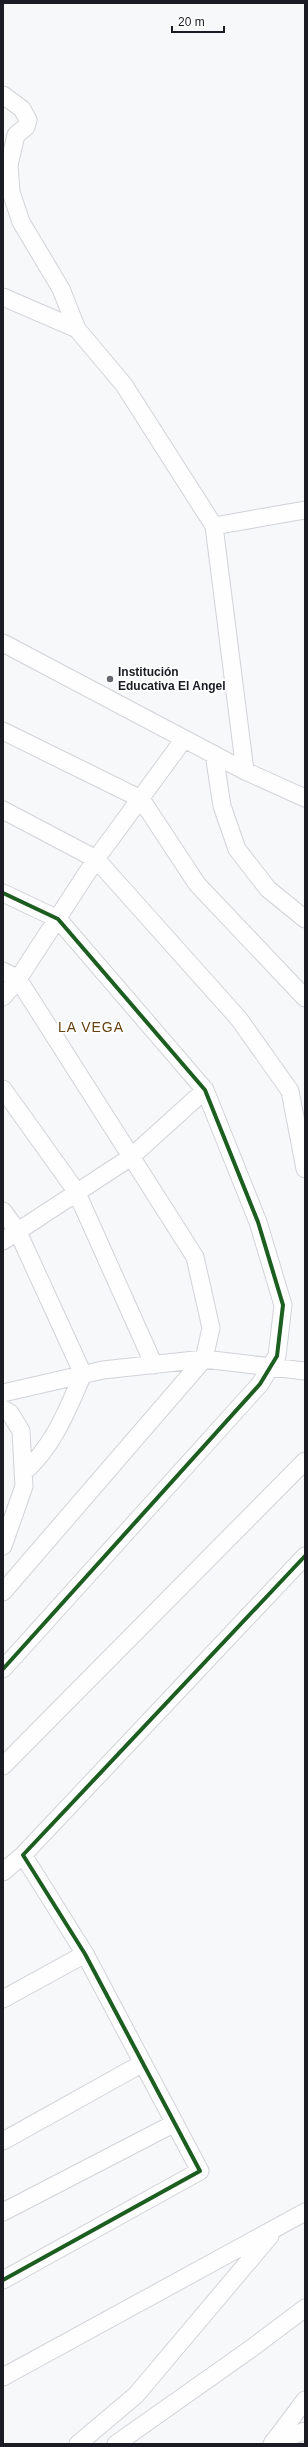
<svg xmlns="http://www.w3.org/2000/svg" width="308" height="2447" viewBox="0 0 308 2447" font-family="Arial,sans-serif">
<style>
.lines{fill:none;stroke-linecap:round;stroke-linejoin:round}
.minor-casing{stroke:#d2d3d8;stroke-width:19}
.minor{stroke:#fefefe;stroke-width:17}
.cycleway-casing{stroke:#fff;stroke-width:6}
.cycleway{stroke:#1b5e20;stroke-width:4}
.poi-dot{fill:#68696e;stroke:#fff;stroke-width:1.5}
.labels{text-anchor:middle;stroke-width:4;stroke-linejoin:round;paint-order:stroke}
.poi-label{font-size:12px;font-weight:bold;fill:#1b1c23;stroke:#fff;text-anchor:start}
.quarter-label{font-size:14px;letter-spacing:1px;fill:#65420e;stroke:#fff}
</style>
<rect width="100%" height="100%" fill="#f7f8fa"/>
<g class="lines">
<defs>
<path id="minor" d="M3,95L22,109L28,120L26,127L16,135L9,165L11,192L21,222L61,289L77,329
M3,297L77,329L124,385L214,526L245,771
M214,526L305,510
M3,643L245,771L305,798
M3,731L141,799L197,884L305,998
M214,754L222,806L237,849L268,889L305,919
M3,810L96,859L239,1019L290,1091L305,1169
M3,893L58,919L205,1090L258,1222L283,1305L277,1356L260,1384L3,1669
M3,971L18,979L195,1257L211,1328L204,1359L3,1592
M3,997L18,979L96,859L184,739
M3,1089L76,1191L154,1365
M3,1211L17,1230L83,1374C67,1411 53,1447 23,1473
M3,1241L131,1157L205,1090
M3,1393L103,1370L204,1359L305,1371
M3,1409L10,1413L21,1431L24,1486L3,1546
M3,1766L305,1461
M3,1872L23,1855
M3,1999L85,1954
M3,2141L143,2063
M3,2212L175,2123
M3,2280L200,2171L85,1954L23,1855L305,1556
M3,2377L305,2212
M273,2442L305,2431
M78,2444L136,2395L270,2236
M116,2444L252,2348L305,2308
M272,2444L305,2400"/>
</defs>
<use href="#minor" class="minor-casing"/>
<use href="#minor" class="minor"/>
<defs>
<path id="cycleway" d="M3,893L58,919L205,1090L258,1222L283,1305L277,1356L260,1384L3,1669
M3,2280L200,2171L85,1954L23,1855L305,1556"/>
</defs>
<use href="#cycleway" class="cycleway-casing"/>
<use href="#cycleway" class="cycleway"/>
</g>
<circle class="poi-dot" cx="110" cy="679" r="4"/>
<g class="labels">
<g class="poi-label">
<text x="118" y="676">Institución<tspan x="118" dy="14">Educativa El Angel</tspan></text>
</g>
<g class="quarter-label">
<text x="91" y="1032">LA VEGA</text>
</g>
</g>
<rect width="308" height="2447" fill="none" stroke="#1b1c23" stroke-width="8"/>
<path d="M172 26v6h52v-6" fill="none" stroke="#1b1c23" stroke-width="2"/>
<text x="178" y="26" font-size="12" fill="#1b1c23" stroke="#ffffff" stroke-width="3" paint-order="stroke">20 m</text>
</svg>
